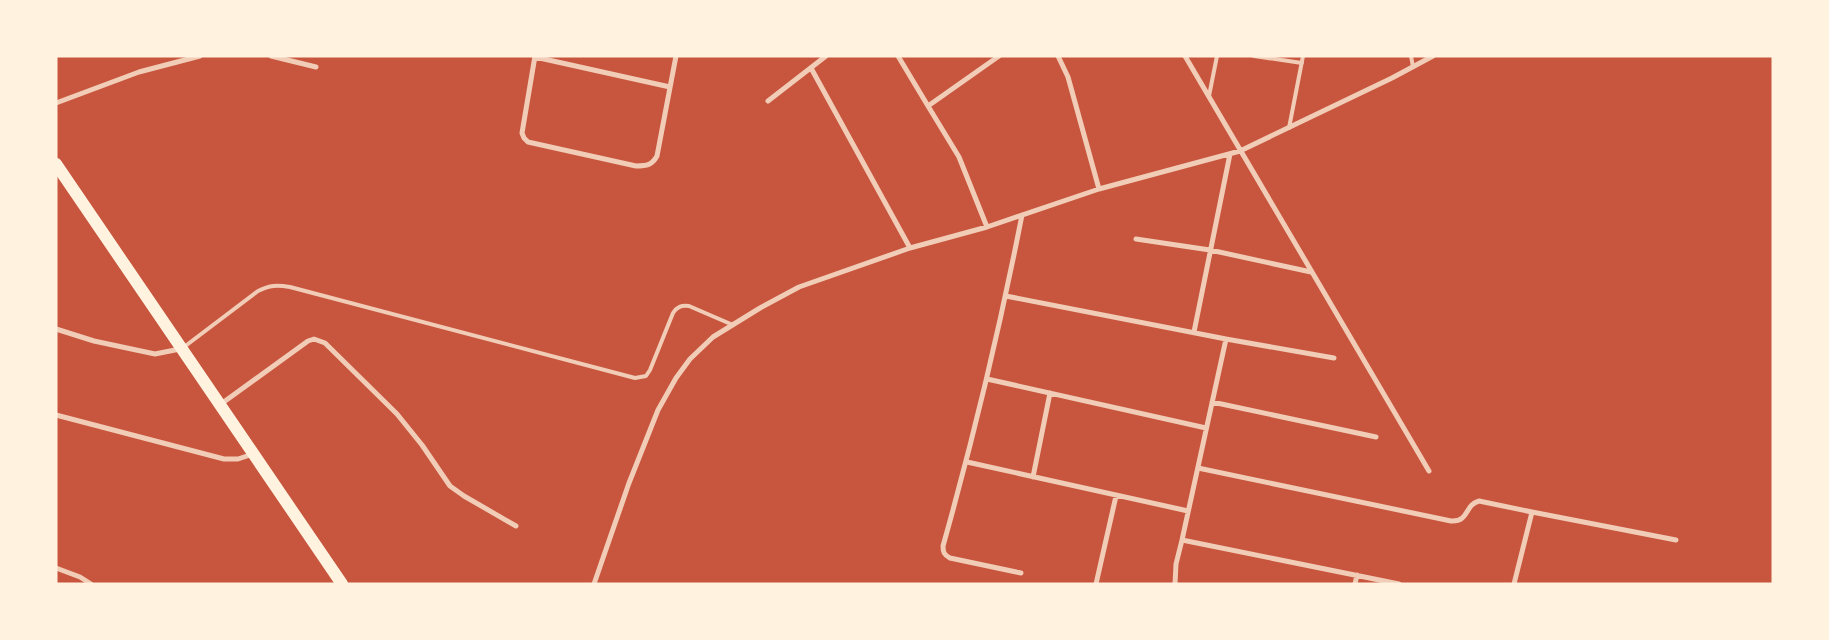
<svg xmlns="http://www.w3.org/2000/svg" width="1829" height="640" viewBox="0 0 1829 640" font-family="Ubuntu,sans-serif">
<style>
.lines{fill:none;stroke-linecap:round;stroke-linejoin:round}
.service{stroke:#f1ccb7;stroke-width:4}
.minor{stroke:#f1ccb7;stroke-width:5}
.primary{stroke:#fff3e0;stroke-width:12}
</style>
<rect width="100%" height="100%" fill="#c8553d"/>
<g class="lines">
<path class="service" d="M1254,56L1302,63
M1411,56L1413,67
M1209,96L1217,56
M1289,128L1303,56
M184,347L258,291C270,285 277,285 290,287L635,378L646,376L650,370L673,313C677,307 681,305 689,306L733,325"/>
<path class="minor" d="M271,56L316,67
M535,56L522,133L524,138L528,142L636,166C647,166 652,165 657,156L676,56
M898,56L928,106L999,56
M1058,56L1068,77L1099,189
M1185,56L1429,471
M535,57L670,87
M811,68L910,248
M768,101L826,56
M56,103L139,72L200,56
M928,106L959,157L987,227
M1136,239L1210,250L1311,272
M1006,296L1226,339L1182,540L1399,584
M56,329L94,341L155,354L180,349
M1194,332L1230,154
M1226,339L1334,358
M987,379L1206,428
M1212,402L1376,437
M221,404L308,341L314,339L325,343L397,414L422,445L450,486L464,496L516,526
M56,415L224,459H238L253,454
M967,462L1188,511
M1198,468L1451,521C1470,522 1464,505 1479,501L1532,512L1514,584
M1033,477L1050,393
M1532,512L1676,540
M56,568L80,577L91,584
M1021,573L950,558C944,555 943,552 943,546C974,436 1000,327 1022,215
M594,584L629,483L658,410L676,378L690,359L713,337L760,308L799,287L910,248L987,227L1099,189L1240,151L1392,78L1433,56
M1096,584L1116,496
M1175,584L1176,564L1182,540
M1355,584L1357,575"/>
<path class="primary" d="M56,164L342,584"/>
</g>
<rect width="1829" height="640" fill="none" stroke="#fff3e0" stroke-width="115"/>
</svg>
